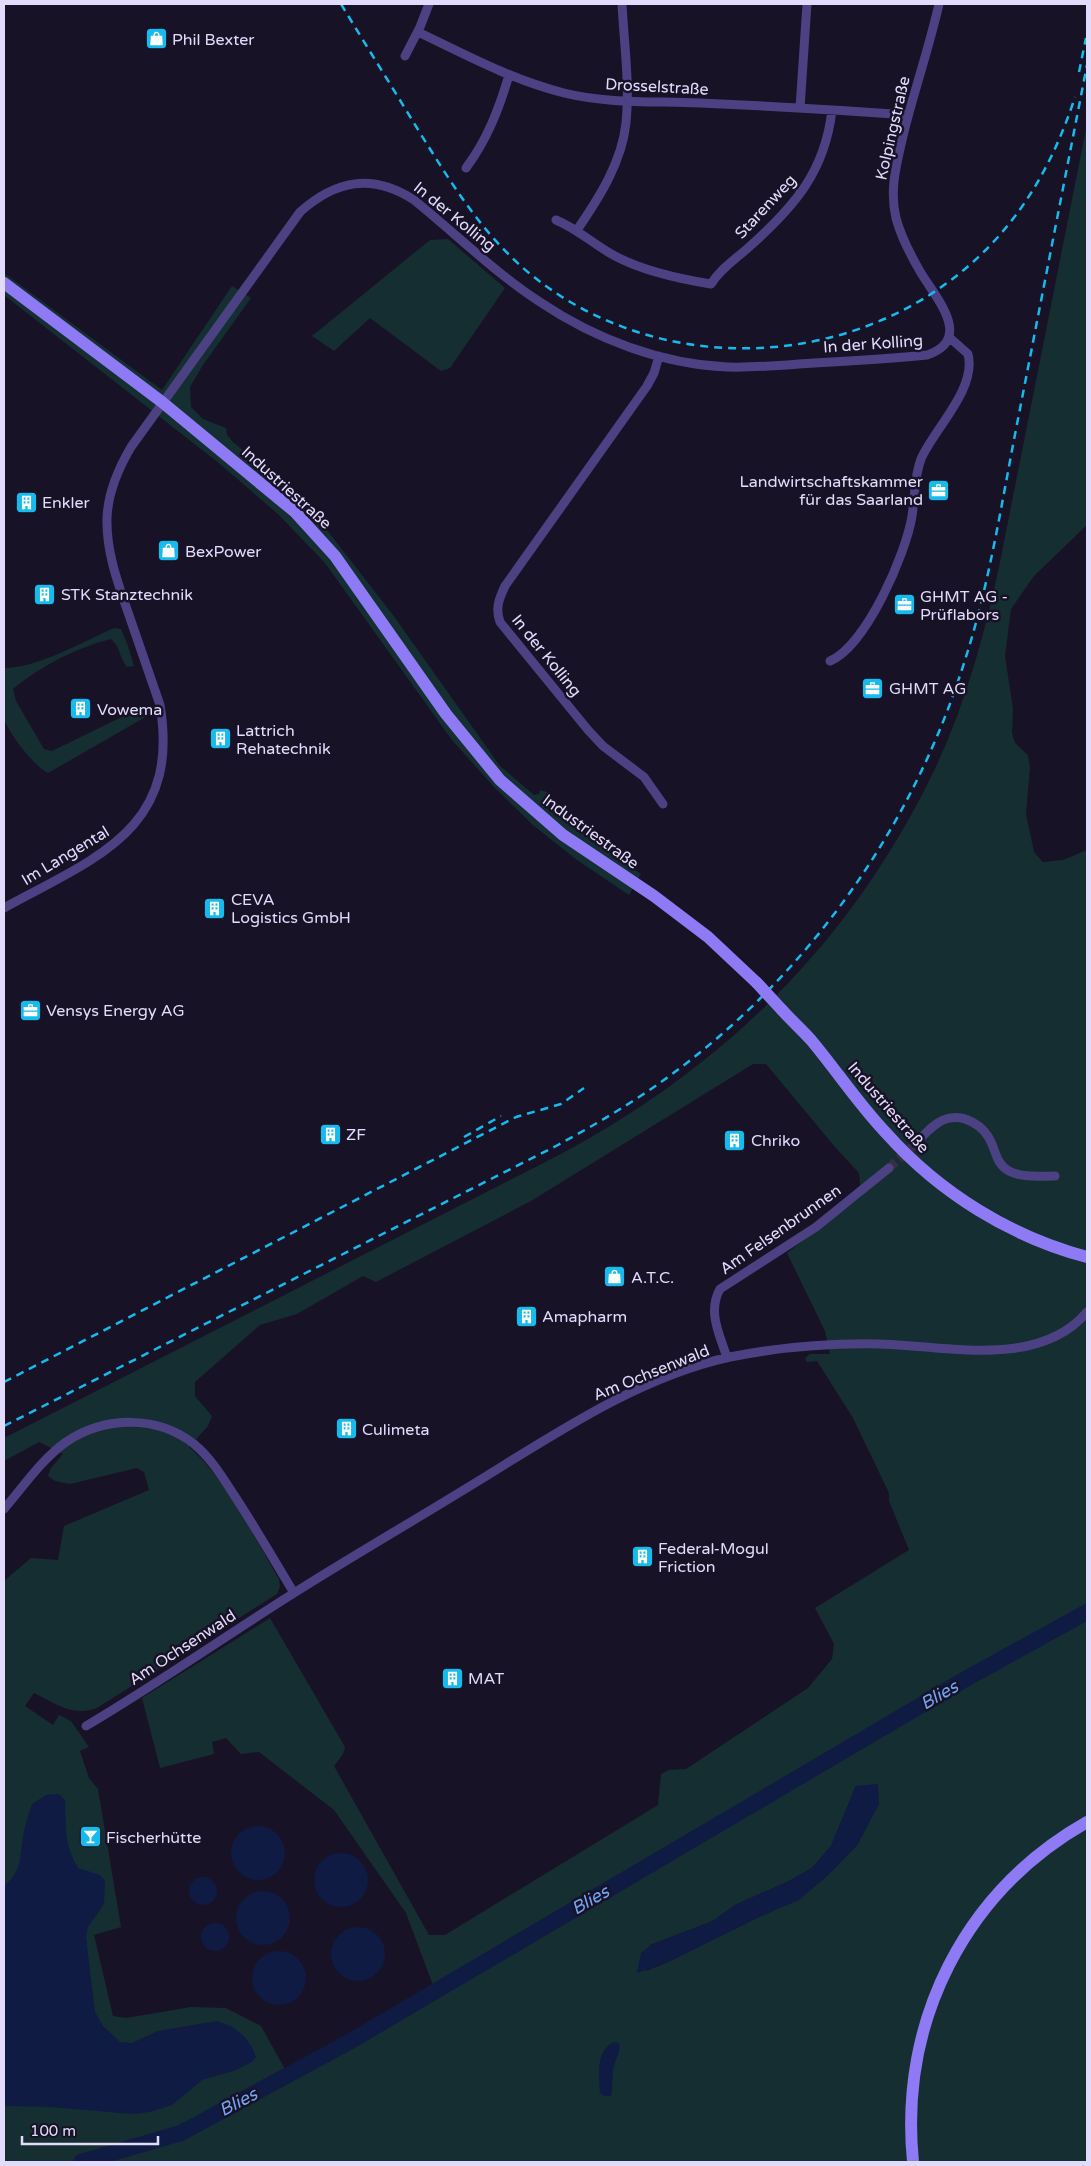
<svg xmlns="http://www.w3.org/2000/svg" width="1091" height="2166" viewBox="0 0 1091 2166" font-family="'Varela Round',sans-serif">
<style>
.green{fill:#152e31;fill-rule:evenodd}
.water{fill:#0f1b43}
.lines{fill:none;stroke-linecap:round;stroke-linejoin:round}
.river{stroke:#0f1b43;stroke-width:16}
.street-tunnel{stroke:#363047;stroke-width:9;stroke-dasharray:9 4.5;stroke-linecap:butt}
.street{stroke:#4c4182;stroke-width:9}
.secondary{stroke:#8d7af4;stroke-width:12}
.rail{stroke:#17baed;stroke-width:2.5;stroke-dasharray:8 6;stroke-linecap:butt}
.secondary-bridge{stroke:#8d7af4;stroke-width:12}
.labels{text-anchor:middle;stroke-width:5;stroke-linejoin:round;paint-order:stroke}
.poi-label{font-size:16px;fill:#e3dbfc;stroke:#181227;text-anchor:start}
.street-label{font-size:16px;fill:#e3dbfc;stroke:#181227}
.water-label{font-size:18px;font-style:italic;fill:#71a6f4;stroke:#181227}
</style>
<rect width="100%" height="100%" fill="#181227"/>
<path class="green" d="M1087,124V525L1034,576L1011,609L1005,656L1013,709L1012,733L1015,743L1028,755L1030,768L1026,814L1034,852L1043,862L1063,860L1087,850V2162H4V1581L31,1558L58,1560L64,1526L149,1490L144,1472L137,1468L70,1484L55,1481L48,1476L51,1468L63,1454L39,1442L4,1461V1438L561,1154C721,1068 843,950 926,787C961,719 983,642 999,567ZM753,1064H766L835,1147L859,1173L861,1197L787,1253L825,1331L830,1354H810L805,1358L807,1362L817,1361L853,1418L889,1493V1501L909,1550L815,1608L834,1644L832,1659L808,1688L686,1769L669,1770L661,1774L658,1805L445,1935H429L334,1766L343,1754L345,1747L270,1618L142,1698L160,1768L214,1754L212,1742L226,1738L241,1754L259,1752L334,1810L406,1913L434,1988L286,2071L261,2026L226,2008L191,2007L126,2018L113,2016L94,1935L121,1927L98,1789L89,1778L80,1751L89,1747L71,1721L59,1715L53,1725L25,1706L34,1693C57,1704 72,1717 97,1708L277,1594L280,1587L279,1579C255,1539 224,1476 189,1447L208,1426L212,1416L195,1396V1382L260,1325L297,1314L363,1276L376,1282L531,1201ZM856,1786L858,1844L829,1874L799,1899L757,1918L668,1962L646,1971L650,1945L713,1921L735,1905L789,1881L812,1868L831,1846Z
M448,239L505,288L450,368L441,371L370,318L334,351L312,336L430,240Z
M4,273L162,390L232,286L251,298L203,365L190,387L191,407L203,419L226,428L227,435L233,442L278,479L316,516L393,615L500,766L534,795L539,794L540,790L547,792L572,826L641,874L629,895L577,860L534,826L494,787L452,740L325,563L279,515L220,464L4,295Z
M114,628L121,629L128,646L134,666L127,667C119,658 121,647 111,639C75,648 41,666 13,689L16,701L44,749L52,751L136,710L144,711L149,715L48,773C34,766 10,735 4,719C0,707 4,681 4,668C38,668 82,642 114,628Z"/>
<path class="water" d="M878,1784L879,1804L858,1844L829,1874L799,1900L757,1918L668,1962L637,1973L641,1953L651,1945L713,1921L735,1905L789,1881L812,1868L831,1846L856,1786Z
M59,1794L65,1800C66,1826 64,1845 78,1868L100,1875L105,1881L104,1904L88,1927L86,1937L95,2012L103,2026L120,2042L132,2043L158,2031L217,2021L231,2026L244,2036L253,2049L256,2057L252,2062L236,2070L202,2080L172,2105L150,2112L132,2114L51,2107L4,2106V1886C24,1870 19,1854 24,1831C26,1822 29,1813 32,1804L46,1795Z
M231 1853a27 27 0 1 1 54 0a27 27 0 1 1-54 0Z
M314 1880a27 27 0 1 1 54 0a27 27 0 1 1-54 0Z
M189 1891a14 14 0 1 1 28 0a14 14 0 1 1-28 0Z
M236 1918a27 27 0 1 1 54 0a27 27 0 1 1-54 0Z
M201 1937a14 14 0 1 1 28 0a14 14 0 1 1-28 0Z
M331 1954a27 27 0 1 1 54 0a27 27 0 1 1-54 0Z
M252 1978a27 27 0 1 1 54 0a27 27 0 1 1-54 0Z
M614,2042L619,2043C621,2053 614,2061 613,2071C612,2080 613,2087 611,2096H604L600,2093C599,2076 595,2051 614,2042Z"/>
<g class="lines">
<path class="river" d="M81,2162L181,2133L349,2042L969,1677L1087,1612"/>
<path class="street-tunnel" d="M889,1168L916,1143"/>
<path class="street" d="M418,32C466,55 512,80 564,93C609,104 654,101 700,103C769,106 839,110 908,115
M405,56L420,27L429,4
M800,108L807,4
M466,168C487,140 499,109 509,75
M556,220C578,229 594,245 615,256C643,271 680,279 711,284C721,268 736,259 749,247C794,207 825,172 832,110
M577,230C599,198 622,162 626,123C630,84 624,43 622,4
M659,356L654,373L647,386L505,586C499,599 495,608 500,622L588,730L603,746L644,777L663,804
M830,661C866,646 906,554 912,516C915,497 914,477 921,459C934,429 977,389 968,354L949,337
M4,908C95,858 181,830 160,705C150,676 140,647 130,618C119,586 106,553 107,518C108,492 118,469 131,447L300,212C336,180 372,173 414,200C455,233 495,273 540,302C595,339 661,364 727,367C756,368 785,365 814,363C852,361 889,359 927,355C974,339 936,298 921,273C911,256 901,237 896,218C889,189 897,163 903,136C914,91 929,48 939,4
M916,1143C924,1135 935,1122 946,1119C964,1113 984,1126 991,1142C996,1152 997,1165 1009,1171C1022,1178 1040,1176 1055,1176
M727,1358C720,1335 707,1312 720,1289L816,1227L889,1168
M4,1509C23,1487 42,1459 66,1442C105,1416 157,1415 194,1444C211,1458 223,1478 234,1495C255,1527 274,1560 294,1593
M86,1726C157,1684 224,1637 294,1593C354,1555 415,1520 475,1483C555,1434 638,1377 730,1357C780,1347 830,1343 880,1344C946,1346 1039,1369 1087,1312"/>
<path class="secondary" d="M4,283L162,402L295,512L335,556L446,714L500,780L563,835L654,896L708,937L757,983
M782,1010C791,1020 802,1030 811,1040C837,1071 859,1105 887,1134C940,1193 1011,1237 1087,1257
M913,2162C899,2022 964,1892 1087,1822"/>
<path class="rail" d="M341,4C367,47 394,90 420,133C452,184 482,234 529,273C666,386 878,370 997,238C1034,197 1058,149 1075,97
M1079,72L1086,38
M464,1137L501,1116
M4,1382L516,1117L561,1104L584,1088
M4,1426L556,1146C589,1128 622,1109 654,1087C802,984 911,833 965,660C990,582 1002,500 1018,419C1041,301 1064,183 1087,65"/>
<path class="secondary-bridge" d="M757,983L782,1010"/>
</g>
<defs>
<symbol id="shop-square" viewBox="-11 -11 22 22"><rect x="-9" y="-9" width="18" height="18" rx="4" fill="#17baed" stroke="#181227"/><path d="M-5-2.5h2.3a2.7 3.5 0 0 1 5.4 0H5L5.5 6h-11ZM-1.5-2.5h3a1.5 2.3 0 0 0-3 0Z" fill="#fff"/></symbol>
<symbol id="office-square" viewBox="-11 -11 22 22"><rect x="-9" y="-9" width="18" height="18" rx="4" fill="#17baed" stroke="#181227"/><path d="M-6-3h4V-5.5h4V-3h4V5H-6ZM-1-4.5V-3h2v-1.5ZM-6 0V1H6V0Z" fill="#fff"/></symbol>
<symbol id="building-square" viewBox="-11 -11 22 22"><rect x="-9" y="-9" width="18" height="18" rx="4" fill="#17baed" stroke="#181227"/><path d="M-4-6H4V6H1V3H-1V6H-4ZM-2.5-4.3h1.7v1.8h-1.7ZM.8-4.3h1.7v1.8H.8ZM-2.5-1h1.7V.8h-1.7ZM.8-1h1.7V.8H.8Z" fill="#fff"/></symbol>
<symbol id="bar-square" viewBox="-11 -11 22 22"><rect x="-9" y="-9" width="18" height="18" rx="4" fill="#17baed" stroke="#181227"/><path d="M-6-5H6L.8 .8V4.5H3.5V6h-7V4.5H-.8V.8Z" fill="#fff"/></symbol>
</defs>
<g fill-rule="evenodd">
<use href="#shop-square" x="144" y="26" width="25" height="25"/>
<use href="#office-square" x="926" y="478" width="25" height="25"/>
<use href="#building-square" x="14" y="490" width="25" height="25"/>
<use href="#shop-square" x="156" y="538" width="25" height="25"/>
<use href="#building-square" x="32" y="582" width="25" height="25"/>
<use href="#office-square" x="892" y="592" width="25" height="25"/>
<use href="#office-square" x="860" y="676" width="25" height="25"/>
<use href="#building-square" x="68" y="696" width="25" height="25"/>
<use href="#building-square" x="208" y="726" width="25" height="25"/>
<use href="#building-square" x="202" y="896" width="25" height="25"/>
<use href="#office-square" x="18" y="998" width="25" height="25"/>
<use href="#building-square" x="318" y="1122" width="25" height="25"/>
<use href="#building-square" x="722" y="1128" width="25" height="25"/>
<use href="#shop-square" x="602" y="1264" width="25" height="25"/>
<use href="#building-square" x="514" y="1304" width="25" height="25"/>
<use href="#building-square" x="334" y="1416" width="25" height="25"/>
<use href="#building-square" x="630" y="1544" width="25" height="25"/>
<use href="#building-square" x="440" y="1666" width="25" height="25"/>
<use href="#bar-square" x="78" y="1824" width="25" height="25"/>
</g>
<g class="labels">
<g class="poi-label">
<text x="172" y="45">Phil Bexter</text>
<text x="923" y="487" text-anchor="end">Landwirtschaftskammer<tspan x="923" dy="18">für das Saarland</tspan></text>
<text x="42" y="508">Enkler</text>
<text x="185" y="557">BexPower</text>
<text x="61" y="600">STK Stanztechnik</text>
<text x="920" y="602">GHMT AG -<tspan x="920" dy="18">Prüflabors</tspan></text>
<text x="889" y="694">GHMT AG</text>
<text x="97" y="715">Vowema</text>
<text x="236" y="736">Lattrich<tspan x="236" dy="18">Rehatechnik</tspan></text>
<text x="231" y="905">CEVA<tspan x="231" dy="18">Logistics GmbH</tspan></text>
<text x="46" y="1016">Vensys Energy AG</text>
<text x="346" y="1140">ZF</text>
<text x="751" y="1146">Chriko</text>
<text x="631" y="1283">A.T.C.</text>
<text x="542" y="1322">Amapharm</text>
<text x="362" y="1435">Culimeta</text>
<text x="658" y="1554">Federal-Mogul<tspan x="658" dy="18">Friction</tspan></text>
<text x="468" y="1684">MAT</text>
<text x="106" y="1843">Fischerhütte</text>
</g>
<g class="street-label">
<text transform="translate(657 86) rotate(3)" y="6">Drosselstraße</text>
<text transform="translate(892 128) rotate(-77)" y="6">Kolpingstraße</text>
<text transform="translate(765 206) rotate(-47)" y="6">Starenweg</text>
<text transform="translate(455 216) rotate(39)" y="6">In der Kolling</text>
<text transform="translate(873 343) rotate(-4)" y="6">In der Kolling</text>
<text transform="translate(287 487) rotate(42)" y="6">Industriestraße</text>
<text transform="translate(547 655) rotate(51)" y="6">In der Kolling</text>
<text transform="translate(591 831) rotate(36)" y="6">Industriestraße</text>
<text transform="translate(65 855) rotate(-31)" y="6">Im Langental</text>
<text transform="translate(889 1107) rotate(49)" y="6">Industriestraße</text>
<text transform="translate(780 1229) rotate(-35)" y="6">Am Felsenbrunnen</text>
<text transform="translate(651 1372) rotate(-22)" y="6">Am Ochsenwald</text>
<text transform="translate(182 1647) rotate(-33)" y="6">Am Ochsenwald</text>
</g>
<g class="water-label">
<text transform="translate(939 1695) rotate(-30)" y="6">Blies</text>
<text transform="translate(590 1900) rotate(-30)" y="6">Blies</text>
<text transform="translate(238 2102) rotate(-28)" y="6">Blies</text>
</g>
</g>
<rect width="1091" height="2166" fill="none" stroke="#e3dbfc" stroke-width="10"/>
<path d="M22 2136v8h136v-8" fill="none" stroke="#e3dbfc" stroke-width="2.5"/>
<text x="30" y="2136" font-size="15" fill="#e3dbfc" stroke="#181227" stroke-width="4" paint-order="stroke">100 m</text>
</svg>
